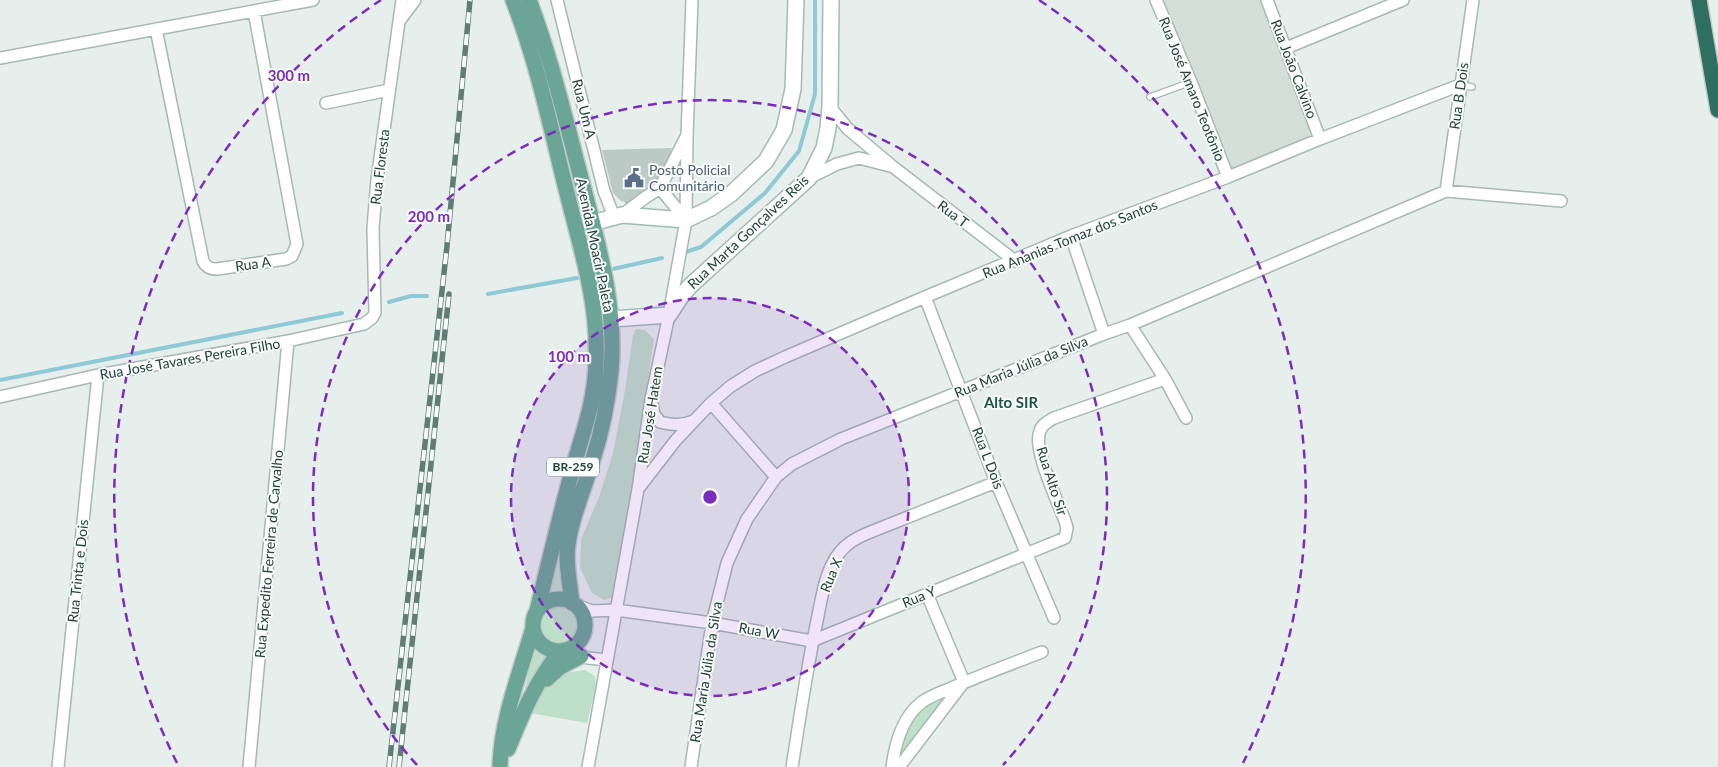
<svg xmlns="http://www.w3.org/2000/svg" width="1718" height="767" viewBox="0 0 1718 767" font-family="Lato,sans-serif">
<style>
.built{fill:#d4dfda}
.green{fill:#bfe0c8}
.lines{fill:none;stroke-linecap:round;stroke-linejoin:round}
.stream{stroke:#8ec9d4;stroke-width:4}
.building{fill:#bbcac4;filter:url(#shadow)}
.lane-casing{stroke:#a8b8b2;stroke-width:8}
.street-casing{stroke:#a8b8b2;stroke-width:14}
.secondary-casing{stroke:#a4bbb3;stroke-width:18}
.primary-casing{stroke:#c2cac8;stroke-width:18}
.highway-casing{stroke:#c2cac8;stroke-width:18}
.lane{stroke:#fff;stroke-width:5.5}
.street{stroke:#fff;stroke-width:11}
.secondary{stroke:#fff;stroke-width:15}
.primary{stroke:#6aa596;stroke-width:15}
.highway{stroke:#2f6f62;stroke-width:15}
.rail-casing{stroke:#5f7d75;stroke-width:5.5}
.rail{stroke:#f7fbf9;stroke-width:4;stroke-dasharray:11;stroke-linecap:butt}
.ring{fill:none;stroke:#7b2cbf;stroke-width:2.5;stroke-dasharray:9 6}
.labels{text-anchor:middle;stroke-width:4;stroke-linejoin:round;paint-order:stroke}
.shield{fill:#f7fbf9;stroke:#637a73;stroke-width:1}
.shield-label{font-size:12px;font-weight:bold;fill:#24423a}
.street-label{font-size:14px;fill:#24423a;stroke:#f7fbf9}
.service-label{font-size:14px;fill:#4e5e75;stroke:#f7fbf9;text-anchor:start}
.neighbourhood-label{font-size:15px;font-weight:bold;fill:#1f5548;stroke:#f7fbf9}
.centre{fill:#7b2cbf;stroke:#f7fbf9;stroke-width:2.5}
.ring-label{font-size:15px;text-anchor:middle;font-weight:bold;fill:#7b2cbf;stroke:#f7fbf9;stroke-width:4;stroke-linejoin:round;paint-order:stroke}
</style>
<defs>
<filter id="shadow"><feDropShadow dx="5.5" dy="3" stdDeviation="0" flood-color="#0004"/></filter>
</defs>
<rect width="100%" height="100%" fill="#e6efeb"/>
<path class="built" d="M1156,0H1267L1320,139L1228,177Z"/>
<path class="green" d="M636,329L645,330L654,339L615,597L604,600L592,593L580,568L581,539L599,497L613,453L625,390L633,335Z
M558,557L567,590L549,591Z
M538 625a22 22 0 1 1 44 0a22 22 0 1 1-44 0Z
M533,650L549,656L522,704Z
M585,670L595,676L596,687L587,723L530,713L542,691L563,673Z
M955,688L897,767L903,733L923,704Z"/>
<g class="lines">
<path class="stream" d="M686,252L701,247L765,193L799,151L815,94V0
M613,269L662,258
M488,294L577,278
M389,302L411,296H427
M0,380L342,313"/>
</g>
<path class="building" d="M672,148L654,183L627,202L621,201L613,193L602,150Z"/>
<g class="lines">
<defs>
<path id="lane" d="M1460,85L1472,87
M1150,97L1191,82"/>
<path id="street" d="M557,0L604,191L614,217
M1156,0L1191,82L1228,177
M1267,0L1320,139
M400,20L415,0
M156,29L203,261C206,267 210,269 217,269L286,259L292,256L297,244L254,11
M1286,48L1403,0
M0,58L313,0
M326,103L389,90
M830,107L848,129L892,166L1015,261
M809,178L837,164L859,158L890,166
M660,188L686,220
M1446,191L1473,0
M622,215L646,197L660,188L686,137
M1071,236L1104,334
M925,297L996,482L1054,618
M1130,325L1165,379L1186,418
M0,397L98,375L288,341L364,324L372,318L375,313L373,228L377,180L402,0
M711,403L776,477
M652,404L654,414L660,422C672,425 682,426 693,421
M638,489L676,440L711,403L731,386L755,371L785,357L925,297L1071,236L1228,177L1320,139L1460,85
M576,605L592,611L616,610L712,623L812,641
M812,641L1065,538L1067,528L1065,521C1058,502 1032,448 1040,431C1042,424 1049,421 1054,418L1165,379
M564,651L588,658L607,660
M58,767L98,375
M249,767L288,341
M588,767L638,489L651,399L669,315L686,220L687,136L692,0
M691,767L712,623L727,563L747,519L776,477L792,464L841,439L1104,334L1130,325L1446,191L1561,201
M792,767C800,717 807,666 818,616C822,595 826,569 840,552C847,543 858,537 868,533L996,482
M892,767C895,744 902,717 922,702C932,695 945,691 956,686C984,674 1013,663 1042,652
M899,767L964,682L927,594"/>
<path id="secondary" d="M592,223L622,215L686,220L711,208L731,194L766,161L784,130L793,89L796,0
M612,319L669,315L680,298L690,286L809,178L824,148L828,128L830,107L831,0"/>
<path id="primary" d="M513,0C538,64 551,130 568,197C582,253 599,305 596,364C595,403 581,438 571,475C559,520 548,566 537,611
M529,0C551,58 565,118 581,178C597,241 617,305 611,371C608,400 602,431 593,459C584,490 569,522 567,554C567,570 570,587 572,603
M533 625a26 26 0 1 1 52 0a26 26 0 1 1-52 0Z
M547,679L560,667L581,656
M508,749C523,712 535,683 560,651
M500,767C501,720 520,673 533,628"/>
<path id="highway" d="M1699,0L1718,110"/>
</defs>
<use href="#lane" class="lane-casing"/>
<use href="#street" class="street-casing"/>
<use href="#secondary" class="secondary-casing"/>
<use href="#primary" class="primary-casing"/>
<use href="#highway" class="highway-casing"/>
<use href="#lane" class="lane"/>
<use href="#street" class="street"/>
<use href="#secondary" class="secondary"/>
<use href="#primary" class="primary"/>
<use href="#highway" class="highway"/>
<defs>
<path id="rail" d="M389,767L447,246L470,0
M399,767L449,294"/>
</defs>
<use href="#rail" class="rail-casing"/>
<use href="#rail" class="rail"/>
</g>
<circle cx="710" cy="497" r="199" fill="#7b2cbf" fill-opacity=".12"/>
<g class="ring">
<circle cx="710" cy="497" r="199"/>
<path d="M417 765A397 397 0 1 1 1003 765"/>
<path d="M177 763A596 596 0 0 1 381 0M1039 0A596 596 0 0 1 1243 763"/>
</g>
<defs>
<symbol id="civic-bare" viewBox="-9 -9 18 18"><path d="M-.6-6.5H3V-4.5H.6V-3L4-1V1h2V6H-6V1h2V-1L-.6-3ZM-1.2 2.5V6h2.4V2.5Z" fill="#5c6f8a" stroke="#f7fbf9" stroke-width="2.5" paint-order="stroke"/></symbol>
</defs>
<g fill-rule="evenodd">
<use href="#civic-bare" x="620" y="164" width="28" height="28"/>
</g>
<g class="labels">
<rect class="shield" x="547" y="457.5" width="52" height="19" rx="4"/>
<g class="shield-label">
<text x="573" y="471">BR-259</text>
</g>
<g class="street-label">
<text transform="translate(1294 69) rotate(69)" y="5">Rua João Calvino</text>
<text transform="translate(1192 89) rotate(68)" y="5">Rua José Amaro Teotônio</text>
<text transform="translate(1459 96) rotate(-82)" y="5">Rua B Dois</text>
<text transform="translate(584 109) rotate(76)" y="5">Rua Um A</text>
<text transform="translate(380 167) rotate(-83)" y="5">Rua Floresta</text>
<text transform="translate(953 214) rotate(37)" y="5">Rua T</text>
<text transform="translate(748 232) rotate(-43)" y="5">Rua Marta Gonçalves Reis</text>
<text transform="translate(1070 239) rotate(-22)" y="5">Rua Ananias Tomaz dos Santos</text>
<text transform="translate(595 245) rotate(78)" y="5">Avenida Moacir Paleta</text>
<text transform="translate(253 264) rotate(-8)" y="5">Rua A</text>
<text transform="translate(190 359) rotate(-10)" y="5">Rua José Tavares Pereira Filho</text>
<text transform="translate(1021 367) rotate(-22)" y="5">Rua Maria Júlia da Silva</text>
<text transform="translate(650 415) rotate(-81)" y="5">Rua José Hatem</text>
<text transform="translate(988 458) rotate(69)" y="5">Rua L Dois</text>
<text transform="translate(1052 481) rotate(72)" y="5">Rua Alto Sir</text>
<text transform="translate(269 554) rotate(-85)" y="5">Rua Expedito Ferreira de Carvalho</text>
<text transform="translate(78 571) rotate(-84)" y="5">Rua Trinta e Dois</text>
<text transform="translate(831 575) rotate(-68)" y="5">Rua X</text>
<text transform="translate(919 597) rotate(-22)" y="5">Rua Y</text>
<text transform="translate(759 631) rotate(10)" y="5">Rua W</text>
<text transform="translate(706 672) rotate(-81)" y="5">Rua Maria Júlia da Silva</text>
</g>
<g class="service-label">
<text x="649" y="175">Posto Policial<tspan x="649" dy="16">Comunitário</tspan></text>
</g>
<g class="neighbourhood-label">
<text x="1011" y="408">Alto SIR</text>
</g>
</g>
<circle cx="710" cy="497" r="8" class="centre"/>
<g class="ring-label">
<text x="289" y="81">300 m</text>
<text x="429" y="222">200 m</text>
<text x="569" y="362">100 m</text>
</g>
</svg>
